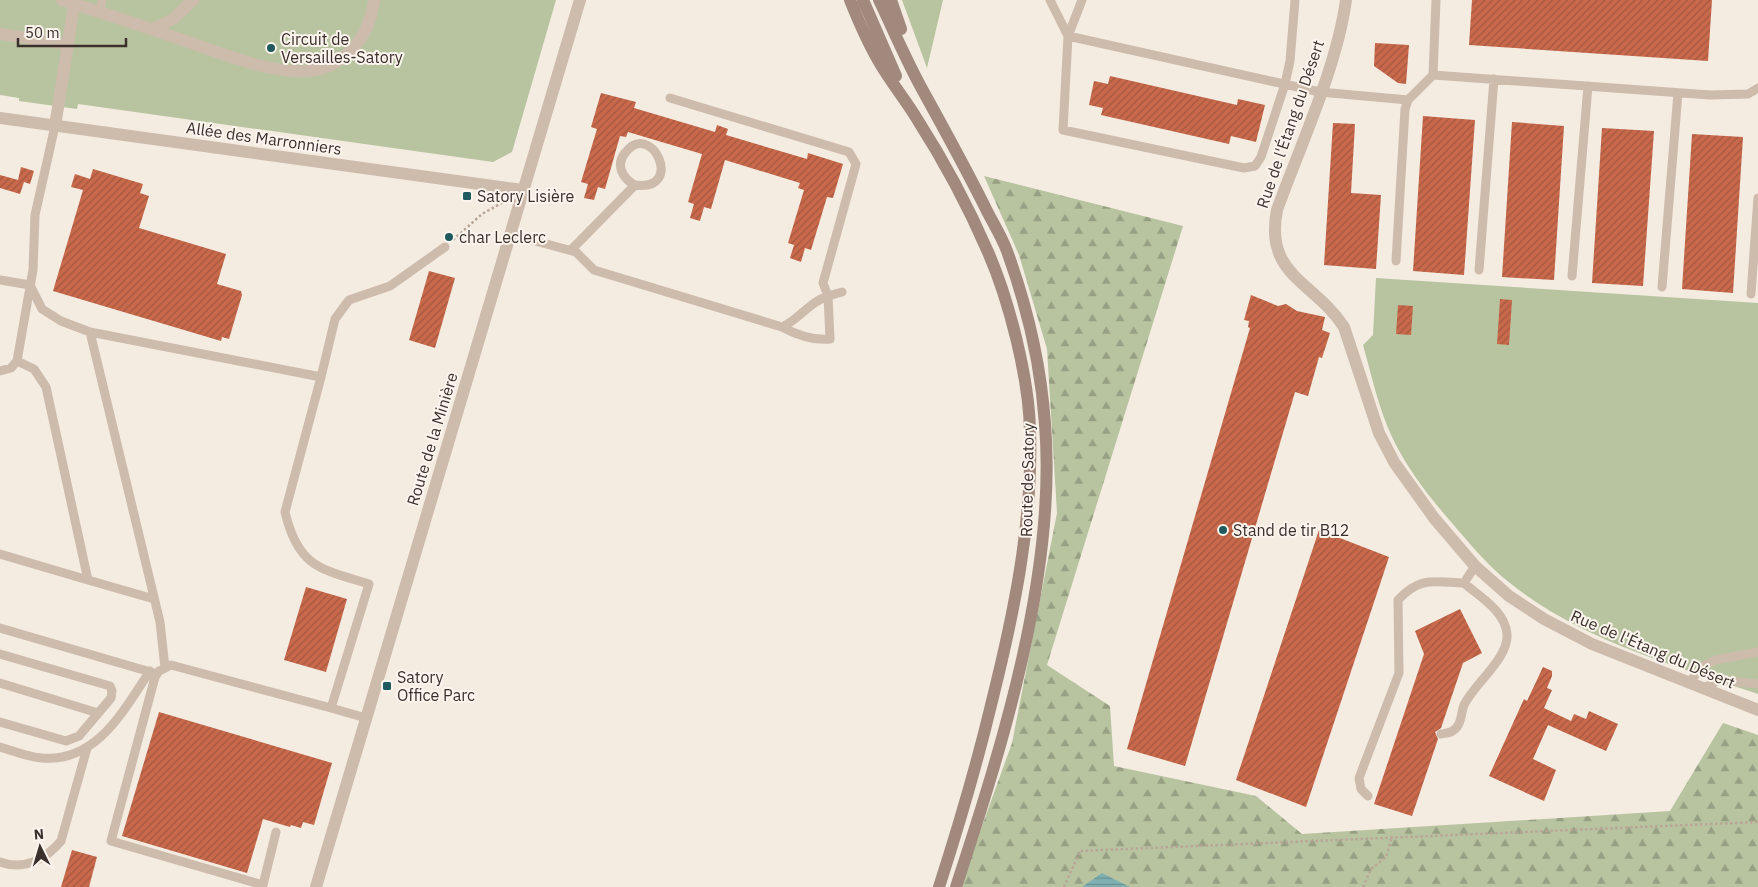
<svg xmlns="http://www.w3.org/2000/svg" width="1758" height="887" viewBox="0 0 1758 887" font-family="'IBM Plex Sans',sans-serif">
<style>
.grass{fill:#b8c4a0}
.forest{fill:url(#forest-firs)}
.water{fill:url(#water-rules)}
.building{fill:url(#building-hatch)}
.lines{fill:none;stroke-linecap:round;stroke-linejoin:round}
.path{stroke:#b9a596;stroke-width:2.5;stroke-dasharray:2.5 2.5;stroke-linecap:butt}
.lane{stroke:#cdbbac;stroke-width:9}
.street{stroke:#cdbbac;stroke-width:12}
.secondary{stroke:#a18a7d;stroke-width:12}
.poi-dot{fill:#1f5a5e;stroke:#fbf5ee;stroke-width:2}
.labels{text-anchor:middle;stroke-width:4;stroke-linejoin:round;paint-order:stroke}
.poi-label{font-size:16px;fill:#3b302b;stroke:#fbf5ee;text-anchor:start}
.street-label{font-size:16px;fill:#3b302b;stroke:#fbf5ee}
</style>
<defs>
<pattern id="forest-firs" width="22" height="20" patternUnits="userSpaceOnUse" patternTransform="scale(1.25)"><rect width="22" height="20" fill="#b8c4a0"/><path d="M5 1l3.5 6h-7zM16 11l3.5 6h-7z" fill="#97a083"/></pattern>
<pattern id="water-rules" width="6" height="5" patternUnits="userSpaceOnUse" patternTransform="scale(1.25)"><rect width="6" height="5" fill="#7fb0b2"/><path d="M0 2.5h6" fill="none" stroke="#699091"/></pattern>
<pattern id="building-hatch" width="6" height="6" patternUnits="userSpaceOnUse" patternTransform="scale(1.25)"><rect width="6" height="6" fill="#c8694b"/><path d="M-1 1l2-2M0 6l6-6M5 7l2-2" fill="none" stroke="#a4573f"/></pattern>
</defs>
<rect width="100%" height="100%" fill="#f4ebe1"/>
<path class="grass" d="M0,0H556L512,152L493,162L78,104L77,109L19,101V98L0,95Z
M902,0H943L927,68Z
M1376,278L1758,303V694C1673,665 1581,640 1510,583C1488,566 1470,544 1452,523C1430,498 1408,470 1393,439C1379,410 1372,377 1363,345L1373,335Z"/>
<path class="forest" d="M984,176L1183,226L1047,665L1110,706L1114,766L1256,796L1302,834L1670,811L1723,723L1758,735V887H960L1012,743L1057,513L1047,349L1019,255Z"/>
<path class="water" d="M1102,873L1130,887H1082Z"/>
<path class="building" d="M1472,0H1712L1708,61L1469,45Z
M1375,43L1409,45L1406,84L1398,83L1374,66Z
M1110,76L1237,105L1238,99L1265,105L1256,142L1231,136L1229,144L1101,115L1103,108L1089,105L1094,81L1108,84Z
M601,93L636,102L634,108L715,132L717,125L728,129L726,135L807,159L808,153L843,164L833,198L827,197L811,250L805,248L801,262L790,258L794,245L788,243L804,190L798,188L800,183L725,160L711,209L704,207L700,221L690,218L694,204L688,202L702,154L628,132L626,137L620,136L605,189L598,187L594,200L584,198L588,184L581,182L597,129L591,127Z
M1423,116L1475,120L1464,275L1413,271Z
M1512,122L1564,126L1554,280L1502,277Z
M1333,123L1355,124L1351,193L1381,195L1376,269L1324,265Z
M1602,128L1654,131L1643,286L1592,283Z
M1692,134L1743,137L1733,293L1682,289Z
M21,167L34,171L30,184L24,182L20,194L0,188V175L18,180Z
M93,169L143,184L140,193L149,196L139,228L226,254L217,284L241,291L242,295L229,339L222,337L221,341L53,291L83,190L71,187L75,174L90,179Z
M429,271L455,278L435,348L409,340Z
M1251,295L1278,306L1286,304L1297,311L1325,317L1322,330L1330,333L1322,358L1319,357L1308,396L1295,392L1185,766L1127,749L1250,328L1248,327L1249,321L1244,320Z
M1500,299L1512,300L1509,345L1497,344Z
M1398,305L1413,306L1411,335L1396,334Z
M1319,530L1389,557L1306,807L1236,780Z
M306,587L347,599L326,672L284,660Z
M1460,609L1482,653L1463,663L1441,728L1435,732L1438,739L1412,816L1374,804L1424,654L1415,631Z
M1543,667L1552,671V676L1547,688L1552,690L1544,708L1571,721L1574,714L1586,719L1589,711L1618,724L1606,751L1548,725L1533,759L1556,770L1544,801L1489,776L1524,699L1527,701Z
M159,712L332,763L314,825L303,822L301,828L291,825L290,827L263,819L247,873L122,836Z
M72,850L97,857L89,887H61Z"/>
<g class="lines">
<path class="path" d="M453,240L482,214L505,201
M1064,887L1080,851L1758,822
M1363,887L1371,869L1386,857L1392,836"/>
<path class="lane" d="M1050,0L1068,36L1320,92L1408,100
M1082,0L1068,36L1063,130L1244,168L1255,166L1261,157L1285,84L1290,61L1295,0
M1436,0L1433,75L1710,95L1748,94L1758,88
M100,13L102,0
M670,98L849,152L856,164L823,283L828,296C809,302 800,319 782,327C797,335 813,341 830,339L828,296L842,292
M510,234L576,252L594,270L782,327
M571,250L635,185C623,179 615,165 625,153C651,118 686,192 635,185
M1396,261L1405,109L1408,100L1433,75
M1479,270L1494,79
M1572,276L1588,86
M0,280L30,285L42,309L61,321L90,332L321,377L285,512C298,567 320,569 369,584L331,708L366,718
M1662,287L1678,93
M1751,294L1758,198
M90,332L160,622L165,668
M17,361L34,369L46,387L88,580L154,599
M0,371L11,368L17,361L33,270L35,215L55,126
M321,377L335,319L349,300L390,286L445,247
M0,554L88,580
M0,628L154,673
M0,654L110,686L112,691L111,698L79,736L66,741L0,722
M1689,682L1705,665L1716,660L1758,652
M0,683L98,713
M1704,688L1719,680L1758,684
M1441,734C1447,733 1453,733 1457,727C1462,721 1461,712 1464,705C1474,684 1509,658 1507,634C1505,611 1480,597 1464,583
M0,747C13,751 28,757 41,758C97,763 123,711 150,671
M1368,796L1361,789L1359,778L1399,673L1398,600C1420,576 1434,582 1464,583L1475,566
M0,862C24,871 46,859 61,841L87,748
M263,885L276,832
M262,887L263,885L111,841L155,677L159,671L171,665L331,708"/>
<path class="street" d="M62,0C99,12 137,24 174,37C214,50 269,75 310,71C347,66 370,35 374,0
M1346,0C1337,67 1300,146 1277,210C1264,276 1314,281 1344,327L1379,433L1394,462L1434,518L1475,566L1509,596L1544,619L1592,644L1758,710
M153,29L173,19L193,0
M0,34L68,44L55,126
M68,44L74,4
M0,118L523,190
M316,887L580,0"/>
<path class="secondary" d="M850,0C858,20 867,41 878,60C889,80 905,99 917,119C944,161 968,206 988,252C1009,300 1029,378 1030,431C1033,522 1014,613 992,701C977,764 959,825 939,887
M863,0L896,76
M879,0C893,29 906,60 922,89C943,127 964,165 984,205C991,220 1001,235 1007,251C1027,306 1041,366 1045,424C1057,572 1002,747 956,887
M891,0L901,29"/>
</g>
<g class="poi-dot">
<circle cx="271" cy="48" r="5"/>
<rect x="462" y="191" width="10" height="10" rx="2.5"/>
<circle cx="449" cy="237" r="5"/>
<circle cx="1223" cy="530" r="5"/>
<rect x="382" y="681" width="10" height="10" rx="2.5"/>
</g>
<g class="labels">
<g class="poi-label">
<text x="281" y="45">Circuit de<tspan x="281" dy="18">Versailles-Satory</tspan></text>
<text x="477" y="202">Satory Lisière</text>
<text x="459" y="243">char Leclerc</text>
<text x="1233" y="536">Stand de tir B12</text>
<text x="397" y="683">Satory<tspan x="397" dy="18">Office Parc</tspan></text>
</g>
<g class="street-label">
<text transform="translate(1290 124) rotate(-71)" y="6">Rue de l'Étang du Désert</text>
<text transform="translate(264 138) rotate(8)" y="6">Allée des Marronniers</text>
<text transform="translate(432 439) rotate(-73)" y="6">Route de la Minière</text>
<text transform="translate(1027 480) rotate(-89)" y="6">Route de Satory</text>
<text transform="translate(1653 649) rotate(23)" y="6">Rue de l'Étang du Désert</text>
</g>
</g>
<g transform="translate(40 847) rotate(355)" stroke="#fbf5ee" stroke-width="4" paint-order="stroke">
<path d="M0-4L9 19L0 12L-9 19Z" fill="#3b302b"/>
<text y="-8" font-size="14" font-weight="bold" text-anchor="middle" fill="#3b302b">N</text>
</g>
<path d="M18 38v8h108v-8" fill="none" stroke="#3b302b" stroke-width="2.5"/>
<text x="25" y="38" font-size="15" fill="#3b302b" stroke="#fbf5ee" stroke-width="4" paint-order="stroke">50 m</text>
</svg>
